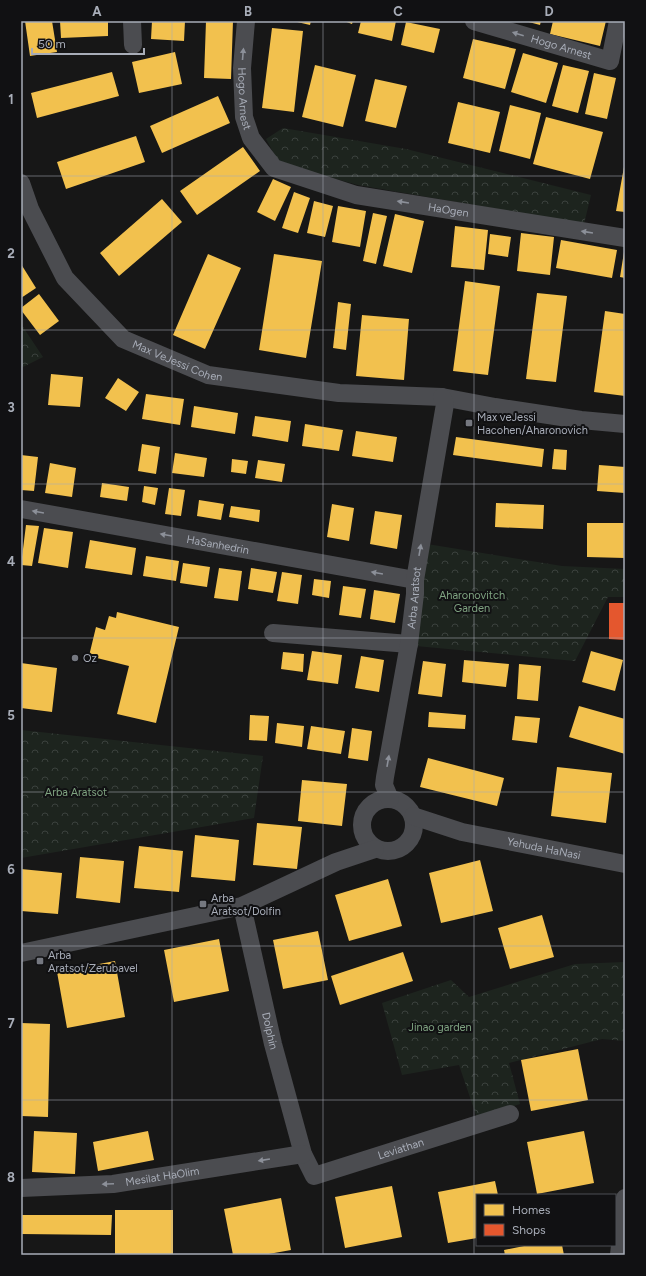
<svg xmlns="http://www.w3.org/2000/svg" width="646" height="1276" viewBox="0 0 646 1276" font-family="Figtree,sans-serif">
<style>
.park{fill:url(#park-crowns)}
.homes{fill:#f2c14e}
.shops{fill:#e4572e}
.lines{fill:none;stroke-linecap:round;stroke-linejoin:round}
.minor{stroke:#4b4c50;stroke-width:18}
.oneway{fill:#8c9099}
.grid{fill:none;stroke:#a8adb8;stroke-width:1;stroke-opacity:0.55}
.poi-dot{fill:#757880;stroke:#111113;stroke-width:1.5}
.labels{text-anchor:middle;stroke-width:4;stroke-linejoin:round;paint-order:stroke}
.street-label{font-size:11px;fill:#a8adb8;stroke:#111113}
.poi-label{font-size:11px;fill:#a8adb8;stroke:#111113;text-anchor:start}
.park-label{font-size:11px;fill:#7fa381;stroke:#111113}
.neatline{fill:none;stroke:#a8adb8;stroke-width:1.5}
.grid-label{font-size:13px;text-anchor:middle;font-weight:bold;fill:#a8adb8}
</style>
<defs>
<pattern id="park-crowns" width="20" height="18" patternUnits="userSpaceOnUse"><rect width="20" height="18" fill="#1d241e"/><path d="M2 6a3 3 0 1 1 6 0M12 15a3 3 0 1 1 6 0" fill="none" stroke="#3b413d"/></pattern>
</defs>
<rect width="100%" height="100%" fill="#171717"/>
<path class="park" d="M283,128L406,149L591,195L584,224L358,185L279,163L266,139Z
M21,324L43,357L21,368Z
M427,544L562,566L625,569V597H608L575,661L416,646Z
M21,730L263,756L254,818L21,858Z
M625,962V1041L602,1039L509,1063L520,1104L477,1118L459,1065L402,1075L382,1003L451,980L469,997L575,964Z"/>
<path class="homes" d="M25,21H52L57,52L30,56Z
M60,21H108V36L61,38Z
M152,21H185L184,41L151,39Z
M206,21H233L231,79L204,78Z
M293,21H311L310,25Z
M344,21H353L352,24Z
M361,21H396L392,41L358,33Z
M525,21H541L540,25Z
M553,21H606L600,46L550,34Z
M406,22L440,29L434,53L401,45Z
M272,28L303,31L294,112L262,108Z
M473,39L516,49L505,89L463,78Z
M175,52L182,84L139,93L132,62Z
M523,53L558,63L546,103L511,92Z
M315,65L356,75L343,127L302,117Z
M563,65L589,71L578,113L552,106Z
M112,72L119,96L37,118L31,93Z
M594,73L616,78L607,119L585,114Z
M375,79L407,86L396,128L365,121Z
M218,96L230,123L162,153L150,126Z
M458,102L500,112L490,153L448,143Z
M510,105L541,113L530,159L499,151Z
M546,117L603,132L590,179L533,164Z
M136,136L145,162L66,189L57,162Z
M243,147L260,171L197,215L180,191Z
M624,167H625V212L616,211Z
M273,179L291,187L275,221L257,212Z
M294,192L310,198L298,233L282,228Z
M162,199L182,222L119,276L100,253Z
M314,201L333,206L325,237L307,233Z
M338,206L366,211L360,247L332,242Z
M373,213L387,216L376,264L363,261Z
M395,214L424,221L412,273L383,266Z
M455,226L488,230L484,270L451,267Z
M521,233L554,237L550,275L517,271Z
M490,234L511,237L508,257L488,254Z
M561,240L617,250L612,278L556,268Z
M624,252H625V278L620,277Z
M208,254L241,268L205,349L173,335Z
M274,254L322,261L306,358L259,350Z
M21,264L36,288L21,298Z
M465,281L500,286L488,375L453,371Z
M537,293L567,296L556,382L526,379Z
M39,294L59,321L40,335L21,310V308Z
M338,302L351,304L346,350L333,348Z
M605,311L625,314V396L594,392Z
M362,315L409,319L404,380L356,376Z
M51,374L83,377L80,407L48,405Z
M118,378L139,392L126,411L105,398Z
M146,394L184,399L180,425L142,419Z
M194,406L238,413L235,434L191,427Z
M255,416L291,421L288,442L252,436Z
M305,424L343,430L339,451L302,446Z
M356,431L397,437L393,462L352,456Z
M456,437L544,449L542,467L453,455Z
M142,444L160,447L156,474L138,471Z
M554,449L567,450L566,470L552,469Z
M175,453L207,458L204,477L172,473Z
M21,455L38,457L34,491L21,490Z
M232,459L248,461L246,474L231,472Z
M258,460L285,464L282,482L255,478Z
M50,463L76,468L72,497L45,493Z
M599,465L625,467V493L597,491Z
M102,483L129,487L127,501L100,497Z
M144,486L158,488L155,505L142,502Z
M169,488L185,490L181,516L165,514Z
M199,500L224,504L221,520L197,516Z
M496,503L544,505L543,529L495,527Z
M332,504L354,508L349,541L327,537Z
M231,506L260,510L259,522L229,517Z
M375,511L402,515L397,549L370,544Z
M587,523H625V558L587,557Z
M26,525L39,526L32,566L21,565Z
M44,528L73,532L68,568L38,563Z
M90,540L136,548L132,575L85,568Z
M146,556L179,561L176,581L143,576Z
M183,563L210,567L207,587L180,583Z
M219,568L242,571L238,601L214,598Z
M251,568L277,572L273,593L248,589Z
M282,572L302,575L298,604L277,601Z
M314,579L331,581L329,598L312,595Z
M343,586L366,589L361,618L339,615Z
M374,590L400,594L395,623L370,619Z
M117,612L179,627L156,723L117,714L129,666L89,656L96,627L105,630L109,616L116,618Z
M312,651L342,655L338,684L307,680Z
M591,651L623,660L615,691L582,682Z
M283,652L304,654L303,672L281,669Z
M361,656L384,660L379,692L355,688Z
M464,660L509,664L506,687L462,682Z
M423,661L446,664L442,697L418,694Z
M21,663L57,668L52,712L21,708Z
M519,664L541,666L538,701L517,699Z
M579,706L625,719V754L569,737Z
M429,712L466,715L465,729L428,727Z
M250,715L269,716L267,741L249,740Z
M515,716L540,718L537,743L512,740Z
M277,723L304,726L302,747L275,743Z
M311,726L345,731L341,754L307,749Z
M352,728L372,731L368,761L348,758Z
M428,758L504,778L497,806L420,787Z
M557,767L612,773L606,823L551,816Z
M302,780L347,784L342,826L298,821Z
M257,823L302,827L297,869L253,865Z
M195,835L239,840L235,881L191,877Z
M139,846L183,851L179,892L134,888Z
M80,857L124,861L120,903L76,898Z
M480,860L493,911L441,923L429,873Z
M21,869L62,873L58,914L21,911Z
M388,879L402,926L349,941L335,895Z
M542,915L554,957L510,969L498,928Z
M318,931L328,980L283,989L273,940Z
M219,939L229,991L174,1002L164,950Z
M403,952L413,981L340,1005L331,976Z
M115,961L125,1017L67,1028L57,972Z
M21,1023L50,1024L48,1117L21,1116Z
M578,1049L588,1100L531,1111L521,1060Z
M34,1131L77,1133L75,1174L32,1172Z
M148,1131L154,1160L98,1171L93,1142Z
M584,1131L594,1183L537,1194L527,1142Z
M495,1181L498,1195H477V1238L448,1243L438,1192Z
M392,1186L402,1237L345,1248L335,1197Z
M281,1198L291,1250L263,1255H233L224,1209Z
M115,1210H173V1255H115Z
M21,1215H112L111,1235L21,1234Z
M529,1245H562L564,1255H505L504,1250Z"/>
<path class="shops" d="M609,603H625V640L609,639Z"/>
<g class="lines">
<g class="minor">
<path d="M132,21L133,45"/>
<path id="s1" d="M246,21L242,68L244,117L251,138L274,168L356,195L625,238"/>
<path id="s2" d="M474,21L610,61L618,21"/>
<path id="s3" d="M21,183L30,209L65,278L123,339L208,375L339,393L442,397L495,407L581,420L625,424"/>
<path id="s4" d="M21,509L415,580"/>
<path d="M273,633L409,644"/>
<circle cx="388" cy="825" r="26"/>
<path id="s5" d="M390,799L384,785L385,777L409,644L415,594V580L445,404L442,397"/>
<path id="s6" d="M413,816L462,832L625,864"/>
<path id="s7" d="M242,906L273,1044L303,1154L314,1176L510,1114"/>
<path d="M21,953L242,906L336,862L375,849"/>
<path id="s8" d="M21,1188L113,1184L303,1154"/>
<path d="M619,1255L625,1198"/>
</g>
</g>
<defs><path id="oneway-solid" d="M-6-.8H1V-3.2L6.5 0L1 3.2V.8H-6Z"/></defs>
<g class="oneway">
<use href="#oneway-solid" transform="translate(518 34) rotate(-163)"/>
<use href="#oneway-solid" transform="translate(243 54) rotate(-85)"/>
<use href="#oneway-solid" transform="translate(403 202) rotate(-171)"/>
<use href="#oneway-solid" transform="translate(587 232) rotate(-171)"/>
<use href="#oneway-solid" transform="translate(38 512) rotate(-170)"/>
<use href="#oneway-solid" transform="translate(166 535) rotate(-170)"/>
<use href="#oneway-solid" transform="translate(420 550) rotate(-80)"/>
<use href="#oneway-solid" transform="translate(377 573) rotate(-170)"/>
<use href="#oneway-solid" transform="translate(388 761) rotate(-80)"/>
<use href="#oneway-solid" transform="translate(264 1160) rotate(171)"/>
<use href="#oneway-solid" transform="translate(108 1184) rotate(177)"/>
</g>
<path class="grid" d="M172,21V1255M323,21V1255M474,21V1255M21,176H625M21,330H625M21,484H625M21,638H625M21,792H625M21,946H625M21,1100H625"/>
<g class="poi-dot">
<rect x="465" y="419" width="8" height="8" rx="2"/>
<circle cx="75" cy="658" r="4"/>
<rect x="199" y="900" width="8" height="8" rx="2"/>
<rect x="36" y="957" width="8" height="8" rx="2"/>
</g>
<g class="labels">
<g class="street-label">
<text dy="4" stroke="none"><textPath href="#s2" startOffset="91">Hogo Arnest</textPath></text>
<text dy="4" stroke="none"><textPath href="#s1" startOffset="78">Hogo Arnest</textPath></text>
<text dy="4" stroke="none"><textPath href="#s1" startOffset="336">HaOgen</textPath></text>
<text dy="4" stroke="none"><textPath href="#s3" startOffset="248">Max VeJessi Cohen</textPath></text>
<text dy="4" stroke="none"><textPath href="#s4" startOffset="200">HaSanhedrin</textPath></text>
<text dy="4" stroke="none"><textPath href="#s5" startOffset="205">Arba Aratsot</textPath></text>
<text dy="4" stroke="none"><textPath href="#s6" startOffset="135">Yehuda HaNasi</textPath></text>
<text dy="4" stroke="none"><textPath href="#s7" startOffset="128">Dolphin</textPath></text>
<text dy="4" stroke="none"><textPath href="#s7" startOffset="371">Leviathan</textPath></text>
<text dy="4" stroke="none"><textPath href="#s8" startOffset="142">Mesilat HaOlim</textPath></text>
</g>
<g class="poi-label">
<text x="477" y="421">Max veJessi<tspan x="477" dy="13">Hacohen/Aharonovich</tspan></text>
<text x="83" y="662">Oz</text>
<text x="211" y="902">Arba<tspan x="211" dy="13">Aratsot/Dolfin</tspan></text>
<text x="48" y="959">Arba<tspan x="48" dy="13">Aratsot/Zerubavel</tspan></text>
</g>
<g class="park-label">
<text x="472" y="599">Aharonovitch<tspan x="472" dy="13">Garden</tspan></text>
<text x="76" y="796">Arba Aratsot</text>
<text x="440" y="1031">Jinao garden</text>
</g>
</g>
<rect width="646" height="1276" fill="none" stroke="#111113" stroke-width="44"/>
<rect x="476" y="1194" width="140" height="52" fill="#111113" stroke="#4d4f55"/>
<rect x="484" y="1204" width="20" height="12" fill="#f2c14e" stroke="#4d4f55"/>
<text x="512" y="1214" font-size="12" fill="#a8adb8">Homes</text>
<rect x="484" y="1224" width="20" height="12" fill="#e4572e" stroke="#4d4f55"/>
<text x="512" y="1234" font-size="12" fill="#a8adb8">Shops</text>
<path d="M32 48v6h112v-6" fill="none" stroke="#a8adb8" stroke-width="2"/>
<text x="38" y="48" font-size="12" fill="#a8adb8" stroke="#111113" stroke-width="3" paint-order="stroke">50 m</text>
<rect x="22" y="22" width="602" height="1232" class="neatline"/>
<g class="grid-label">
<text x="97" y="16">A</text>
<text x="248" y="16">B</text>
<text x="398" y="16">C</text>
<text x="549" y="16">D</text>
<text x="11" y="104">1</text>
<text x="11" y="258">2</text>
<text x="11" y="412">3</text>
<text x="11" y="566">4</text>
<text x="11" y="720">5</text>
<text x="11" y="874">6</text>
<text x="11" y="1028">7</text>
<text x="11" y="1182">8</text>
</g>
</svg>
